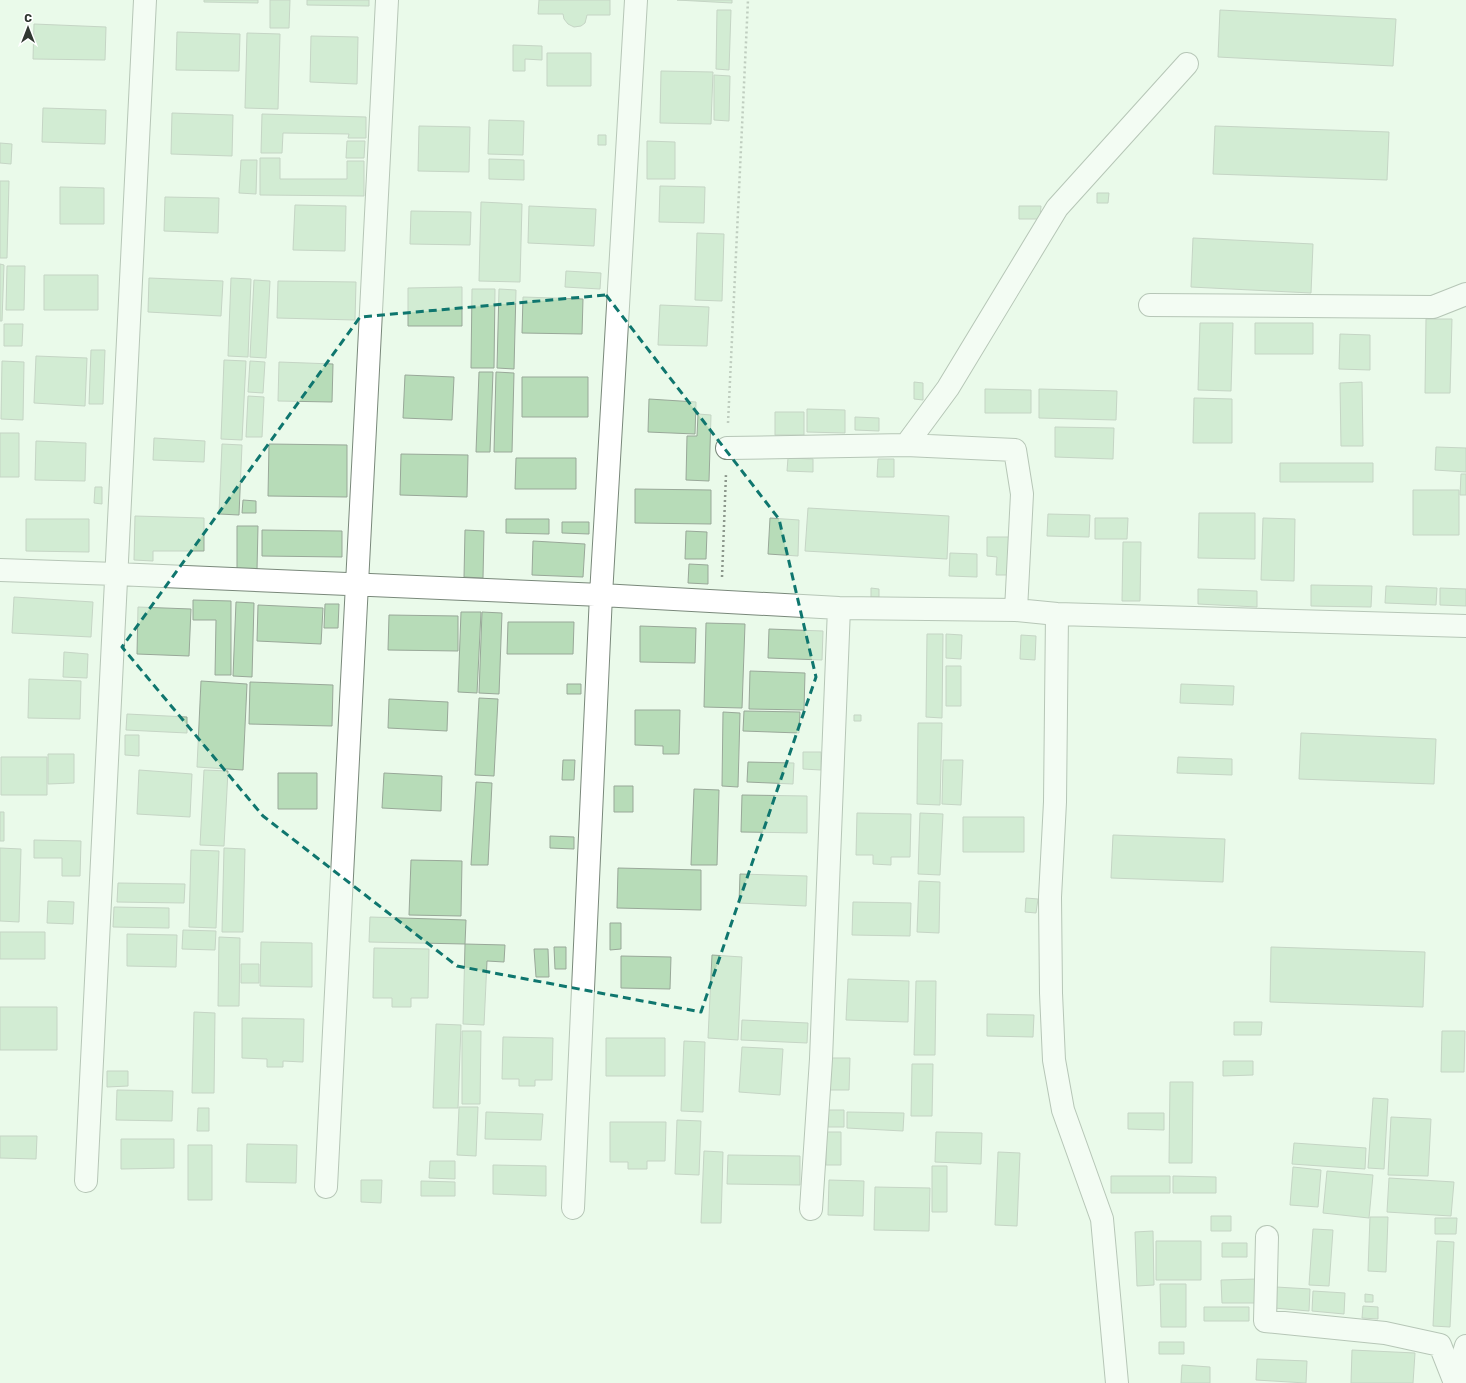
<svg xmlns="http://www.w3.org/2000/svg" width="1466" height="1383" viewBox="0 0 1466 1383" font-family="Rubik,sans-serif">
<style>
.building{fill:#b7dcb8;stroke:#99a899}
.lines{fill:none;stroke-linecap:round;stroke-linejoin:round}
.minor-casing{stroke:#79887a;stroke-width:24}
.path{stroke:#8c978c;stroke-width:2.5;stroke-dasharray:2 3;stroke-linecap:butt}
.minor{stroke:#fff;stroke-width:22}
.marked{fill:none;stroke:#0f766e;stroke-width:3;stroke-dasharray:8 5;stroke-linejoin:round}
</style>
<rect width="100%" height="100%" fill="#eafaea"/>
<path class="building" d="M204,0H258V3L204,2Z
M270,0H290L289,28H270Z
M307,0H369V6L307,5Z
M539,0H610V15H587L585,23L581,26L574,27L568,24L564,19L563,14H538Z
M677,0H732V3Z
M717,10H731L729,70L716,69Z
M1220,10L1396,19L1393,66L1218,57Z
M34,24L106,27L105,60L33,59Z
M177,32L240,34L239,71L176,70Z
M247,33L280,34L278,109L245,108Z
M311,36L358,37L357,84L310,82Z
M513,45L542,46V60L525,59V71H513Z
M547,53H591V86H547Z
M661,71L713,72L711,124L660,123Z
M714,75L730,76L729,121L714,120Z
M43,108L106,110L105,144L42,142Z
M172,113L233,115L232,156L171,154Z
M262,114L366,117V138H348L349,134L283,133L282,153H261Z
M489,120L524,121L523,155L488,154Z
M419,126L470,127L469,172L418,171Z
M1215,126L1389,132L1387,180L1213,174Z
M598,135H606V145H598Z
M347,141H365L364,158H346Z
M647,141L675,142V179H647Z
M0,143L12,144L11,164L0,163Z
M260,158H280V179H347V161H364V196L260,195Z
M489,159L524,160V180L489,179Z
M241,160H257L256,194L239,193Z
M0,181H9L7,258H0Z
M660,186L705,187L704,223L659,222Z
M60,187L104,188V224H60Z
M1097,193H1109L1108,203H1097Z
M165,197L219,198L218,233L164,231Z
M481,202L522,204L520,282L479,281Z
M295,205L346,206L345,251L293,250Z
M529,206L596,209L594,246L528,243Z
M1019,206H1041L1040,219H1019Z
M411,211L471,212L470,245L410,244Z
M697,233L724,234L722,301L695,300Z
M1193,238L1313,244L1311,293L1191,287Z
M0,264L4,265L2,321H0Z
M7,266H25L24,310H6Z
M566,271L601,273L600,289L565,287Z
M44,275H98V310H44Z
M149,278L223,281L221,316L148,312Z
M231,278L251,279L248,357L228,356Z
M254,280L270,281L266,358L250,357Z
M278,281L356,282L355,320L277,318Z
M462,287V326H408V288Z
M472,289H495L494,368H471Z
M499,289L516,290L514,369L497,368Z
M523,297L583,299L582,334L522,333Z
M660,305L709,307L707,346L658,345Z
M1426,319H1452L1450,393H1425Z
M1200,323H1233L1231,391L1198,390Z
M1255,323H1313V354H1255Z
M4,324H23L22,346H4Z
M1340,334L1370,335V370L1339,369Z
M91,350H105L103,404H89Z
M36,356L87,358L85,406L34,403Z
M224,360L246,361L242,440L221,439Z
M2,361L24,362L23,420L1,419Z
M250,361L265,362L263,393L248,392Z
M279,362L333,364L332,402L278,401Z
M479,372H493L490,452H476Z
M496,372L514,373L512,452H494Z
M405,375L454,377L452,420L403,418Z
M522,377H588V417H522Z
M914,382L923,383V400L914,399Z
M1362,382L1363,446H1341L1340,383Z
M985,389L1031,390V413H985Z
M1039,389L1117,391L1116,420L1039,418Z
M248,396L264,397L262,437H246Z
M1194,398L1232,399V443H1193Z
M649,399L696,402L695,434L648,432Z
M807,409L845,410V433L807,432Z
M775,412H804V435H775Z
M698,414L711,415L709,481L686,480L687,436H697Z
M855,417L879,418V431L855,430Z
M1055,427L1114,428L1113,459L1055,457Z
M0,433H19V477H0Z
M154,438L205,441L204,462L153,460Z
M36,441L86,443L85,481L35,480Z
M222,444L242,445L239,515L219,514Z
M269,444L347,445V497L268,496Z
M1436,447L1466,448V472L1435,470Z
M401,454L468,455L467,497L400,495Z
M516,458H576V489H515Z
M788,458L813,459V472L787,471Z
M878,459H894V477H877Z
M1280,463H1373V482H1280Z
M1461,474H1466V495H1460Z
M95,487H102V504L94,503Z
M635,489L711,490V524L635,523Z
M1413,490H1459V535H1413Z
M243,500L256,501V513H242Z
M808,508L949,516L947,559L805,551Z
M1199,513H1255V559L1198,558Z
M1048,514L1090,515L1089,537L1047,536Z
M135,516L204,518V551H153V561L134,560Z
M770,518L799,520L798,556L768,554Z
M1095,518H1128L1127,539H1095Z
M1263,518L1295,519L1294,581L1261,580Z
M26,519H89V552L26,551Z
M506,519H549V534L506,533Z
M562,522H589V534L562,533Z
M237,526H258L257,570H237Z
M262,530L342,531V557L262,556Z
M465,530L484,531L483,578L464,577Z
M686,531L707,532L706,559H685Z
M987,537H1010L1009,575H996L997,557L987,556Z
M533,541L585,544L583,577L532,575Z
M1123,542H1141L1140,601H1122Z
M950,553L977,554V577L949,576Z
M689,564L708,565V584L688,583Z
M1311,585L1372,586L1371,607L1311,606Z
M1386,586L1437,588L1436,605L1385,603Z
M871,588L879,589V597H871Z
M1440,588L1466,589V606L1440,605Z
M1198,589L1257,591V607L1198,604Z
M14,597L93,602L91,637L12,633Z
M193,600L231,601V675H215L216,620H193Z
M236,602L254,603L252,677L233,676Z
M325,604H339L338,628H324Z
M258,605L323,608L321,644L257,641Z
M138,607L191,609L189,656L137,654Z
M461,612H481L477,693L458,692Z
M482,612L502,613L499,694L479,693Z
M389,615L458,616V651L388,650Z
M508,622H574L573,654H507Z
M706,623L745,624L742,708L704,707Z
M640,626L696,628L695,663L640,662Z
M769,629L823,631L822,660L768,658Z
M927,634H943L942,718L926,717Z
M946,634L962,635L961,659L946,658Z
M1021,635L1036,636L1035,660L1020,659Z
M64,652L88,654L87,678L63,677Z
M946,666H961V706H946Z
M750,671L805,673L804,710L749,709Z
M29,679L81,681L80,719L28,718Z
M201,681L247,684L243,770L197,767Z
M250,682L333,685L332,726L249,724Z
M567,684H581V694H567Z
M1181,684L1234,686L1233,705L1180,703Z
M479,698L498,699L494,776L475,775Z
M389,699L448,702L447,731L388,728Z
M635,710H680L679,754H663V746L635,745Z
M744,711L800,712L799,733L743,731Z
M723,712L740,713L738,787L722,786Z
M127,714L187,717V733L126,730Z
M854,715H861V721H854Z
M918,723H942L940,805L917,804Z
M1301,733L1436,739L1434,784L1299,779Z
M125,735H139V756L125,755Z
M803,752H821V770L803,769Z
M48,754H74V783L48,784Z
M1,757H47V795H1Z
M1178,757L1232,759V775L1177,773Z
M563,760H575L574,780H562Z
M943,760H963L961,805L942,804Z
M748,762L794,763L793,784L747,782Z
M139,770L192,774L190,817L137,814Z
M204,770L228,771L224,846L200,845Z
M278,773H317V809H278Z
M384,773L442,776L441,811L382,808Z
M476,782L492,783L488,865H471Z
M614,786H633V812H614Z
M694,789L719,790L717,865H691Z
M742,795L807,796V833L741,832Z
M0,812H4V841H0Z
M857,813L911,814L910,857H891V865L873,864V855H856Z
M920,813L943,814L940,875L918,874Z
M963,817H1024V852H963Z
M1113,835L1225,839L1223,882L1111,878Z
M550,836L574,837V849L550,848Z
M34,840L81,841L80,876H62V858H34Z
M0,848L21,849L19,922L0,921Z
M224,848L245,849L243,932H222Z
M191,850L219,851L216,928L189,927Z
M411,860L462,861L461,916L409,915Z
M618,868L701,870V910L617,908Z
M740,874L807,876L806,906L739,903Z
M919,881L940,882L939,933L917,932Z
M118,883L185,884L184,903L117,902Z
M1026,898L1038,899L1036,913L1025,912Z
M48,901L74,902L73,924L47,923Z
M853,902L911,903L910,936L852,935Z
M114,907L169,908V928L113,927Z
M370,917L466,920L465,944L369,942Z
M610,923H621V949L610,950Z
M183,930L216,931L215,950L182,949Z
M0,932H45V959H0Z
M127,934L177,935L176,967L127,966Z
M219,937L240,938L239,1006H218Z
M261,942L312,943V987L260,986Z
M465,944L505,945L504,962L487,961L484,1025L463,1024Z
M554,947H566V969H555Z
M1271,947L1425,952L1423,1007L1270,1002Z
M374,948L429,949L428,998H411V1007H392V998H373Z
M534,949H548L549,977H536Z
M712,955L742,957L738,1040L708,1038Z
M621,956L671,957L670,989L621,988Z
M241,964H259V983H241Z
M848,979L909,981L908,1022L846,1020Z
M916,981H936L935,1055H914Z
M0,1007H57V1050H0Z
M194,1012L215,1013L214,1093H192Z
M987,1014L1034,1015L1033,1037L987,1036Z
M242,1018L304,1019L303,1062L283,1061V1067H267V1059L242,1058Z
M742,1020L808,1023L807,1043L741,1040Z
M1234,1022H1262L1261,1035H1234Z
M436,1024L461,1025L458,1108H433Z
M462,1031H481L480,1104H462Z
M1442,1031H1465L1464,1072H1441Z
M503,1037L553,1038L552,1080H535V1086H519V1079H502Z
M606,1038H665V1076H606Z
M684,1041L705,1042L703,1112L681,1111Z
M742,1047L783,1049L780,1095L739,1092Z
M831,1058H850L849,1090H830Z
M1223,1061H1253V1075L1223,1076Z
M912,1064H933L932,1116H911Z
M107,1071H128V1086L107,1087Z
M1170,1082H1193L1192,1163H1169Z
M117,1090L173,1091L172,1121L116,1120Z
M1373,1098L1388,1099L1384,1169L1368,1168Z
M459,1107H478L476,1156L457,1155Z
M198,1108H209V1131H197Z
M828,1110H844V1127H828Z
M486,1112L543,1114L541,1140L485,1139Z
M847,1112L904,1113L903,1131L847,1128Z
M1128,1113H1164V1130L1128,1129Z
M1391,1117L1431,1119L1428,1176L1388,1175Z
M677,1120L701,1121L699,1175L675,1174Z
M610,1122H666L665,1161H647V1169H628V1162H610Z
M826,1132H841V1165H826Z
M936,1132L982,1133L981,1164L935,1162Z
M0,1136H37L36,1159L0,1158Z
M121,1139H174V1168L121,1169Z
M1294,1143L1366,1148L1365,1169L1292,1164Z
M247,1144L297,1145L296,1183L246,1182Z
M188,1145H212V1200H188Z
M704,1151L723,1152L721,1223H701Z
M998,1152L1020,1153L1017,1226L995,1225Z
M728,1155L800,1156V1185L727,1184Z
M430,1161H455V1179L429,1178Z
M493,1165L546,1166V1196L493,1194Z
M932,1166H947V1212H932Z
M1293,1167L1321,1170L1318,1207L1290,1205Z
M1327,1171L1373,1175L1369,1218L1323,1213Z
M1111,1176H1170V1193H1111Z
M1173,1176L1216,1177V1193H1173Z
M1389,1178L1454,1182L1451,1216L1387,1212Z
M361,1180H382L381,1203L361,1202Z
M829,1180L864,1181L863,1216L828,1215Z
M421,1181L455,1182V1196H421Z
M875,1187L930,1188L929,1231L874,1230Z
M1211,1216H1231V1231H1211Z
M1370,1217H1388L1386,1272L1368,1271Z
M1435,1218H1457L1456,1234H1435Z
M1313,1229L1333,1230L1329,1286L1309,1285Z
M1153,1231L1154,1285L1137,1286L1135,1232Z
M1156,1241H1201V1280H1156Z
M1437,1241L1454,1242L1450,1327L1433,1326Z
M1222,1243H1247V1257H1222Z
M1257,1279V1303H1222L1221,1280Z
M1160,1284H1186V1327H1161Z
M1276,1287L1310,1289L1309,1311L1274,1308Z
M1313,1291L1345,1293L1344,1314L1312,1311Z
M1365,1294L1373,1295V1302H1365Z
M1363,1306L1378,1307V1319L1362,1318Z
M1204,1307H1249V1321H1204Z
M1159,1342H1184V1354H1159Z
M1352,1350L1415,1353L1413,1383H1351Z
M1257,1359L1307,1361L1306,1383L1256,1380Z
M1182,1365L1210,1367V1383H1181Z"/>
<g class="lines">
<defs>
<path id="minor" d="M1150,305L1433,307L1466,294
M727,448L906,445
M0,570L116,574L601,595L839,608L1016,610L1057,614L1466,626
M1016,610L1022,494L1015,450L906,445L948,388L1057,208L1187,64
M1057,614L1055,802L1050,897L1051,993L1054,1060L1063,1110L1102,1219L1117,1383
M86,1181L145,0
M326,1187L387,0
M573,1208L601,595L636,0
M811,1209L821,1059L839,608
M1267,1237L1265,1321L1385,1333L1440,1345L1455,1383
M1455,1383L1466,1346"/>
</defs>
<use href="#minor" class="minor-casing"/>
<path class="path" d="M728,423L748,0
M722,577L726,474"/>
<use href="#minor" class="minor"/>
</g>
<path d="M0 0H1466V1383H0ZM606,295L779,519L816,677L701,1012L457,966L263,816L122,647L360,317Z" fill="#eafaea" fill-opacity=".55" fill-rule="evenodd"/>
<path class="marked" d="M606,295L779,519L816,677L701,1012L457,966L263,816L122,647L360,317Z"/>
<g transform="translate(28 28)" stroke="#ffffff" stroke-width="3" paint-order="stroke">
<path d="M0-3L7 15L0 10L-7 15Z" fill="#303731"/>
<text y="-6" font-size="11" font-weight="bold" text-anchor="middle" fill="#303731">С</text>
</g>
</svg>
